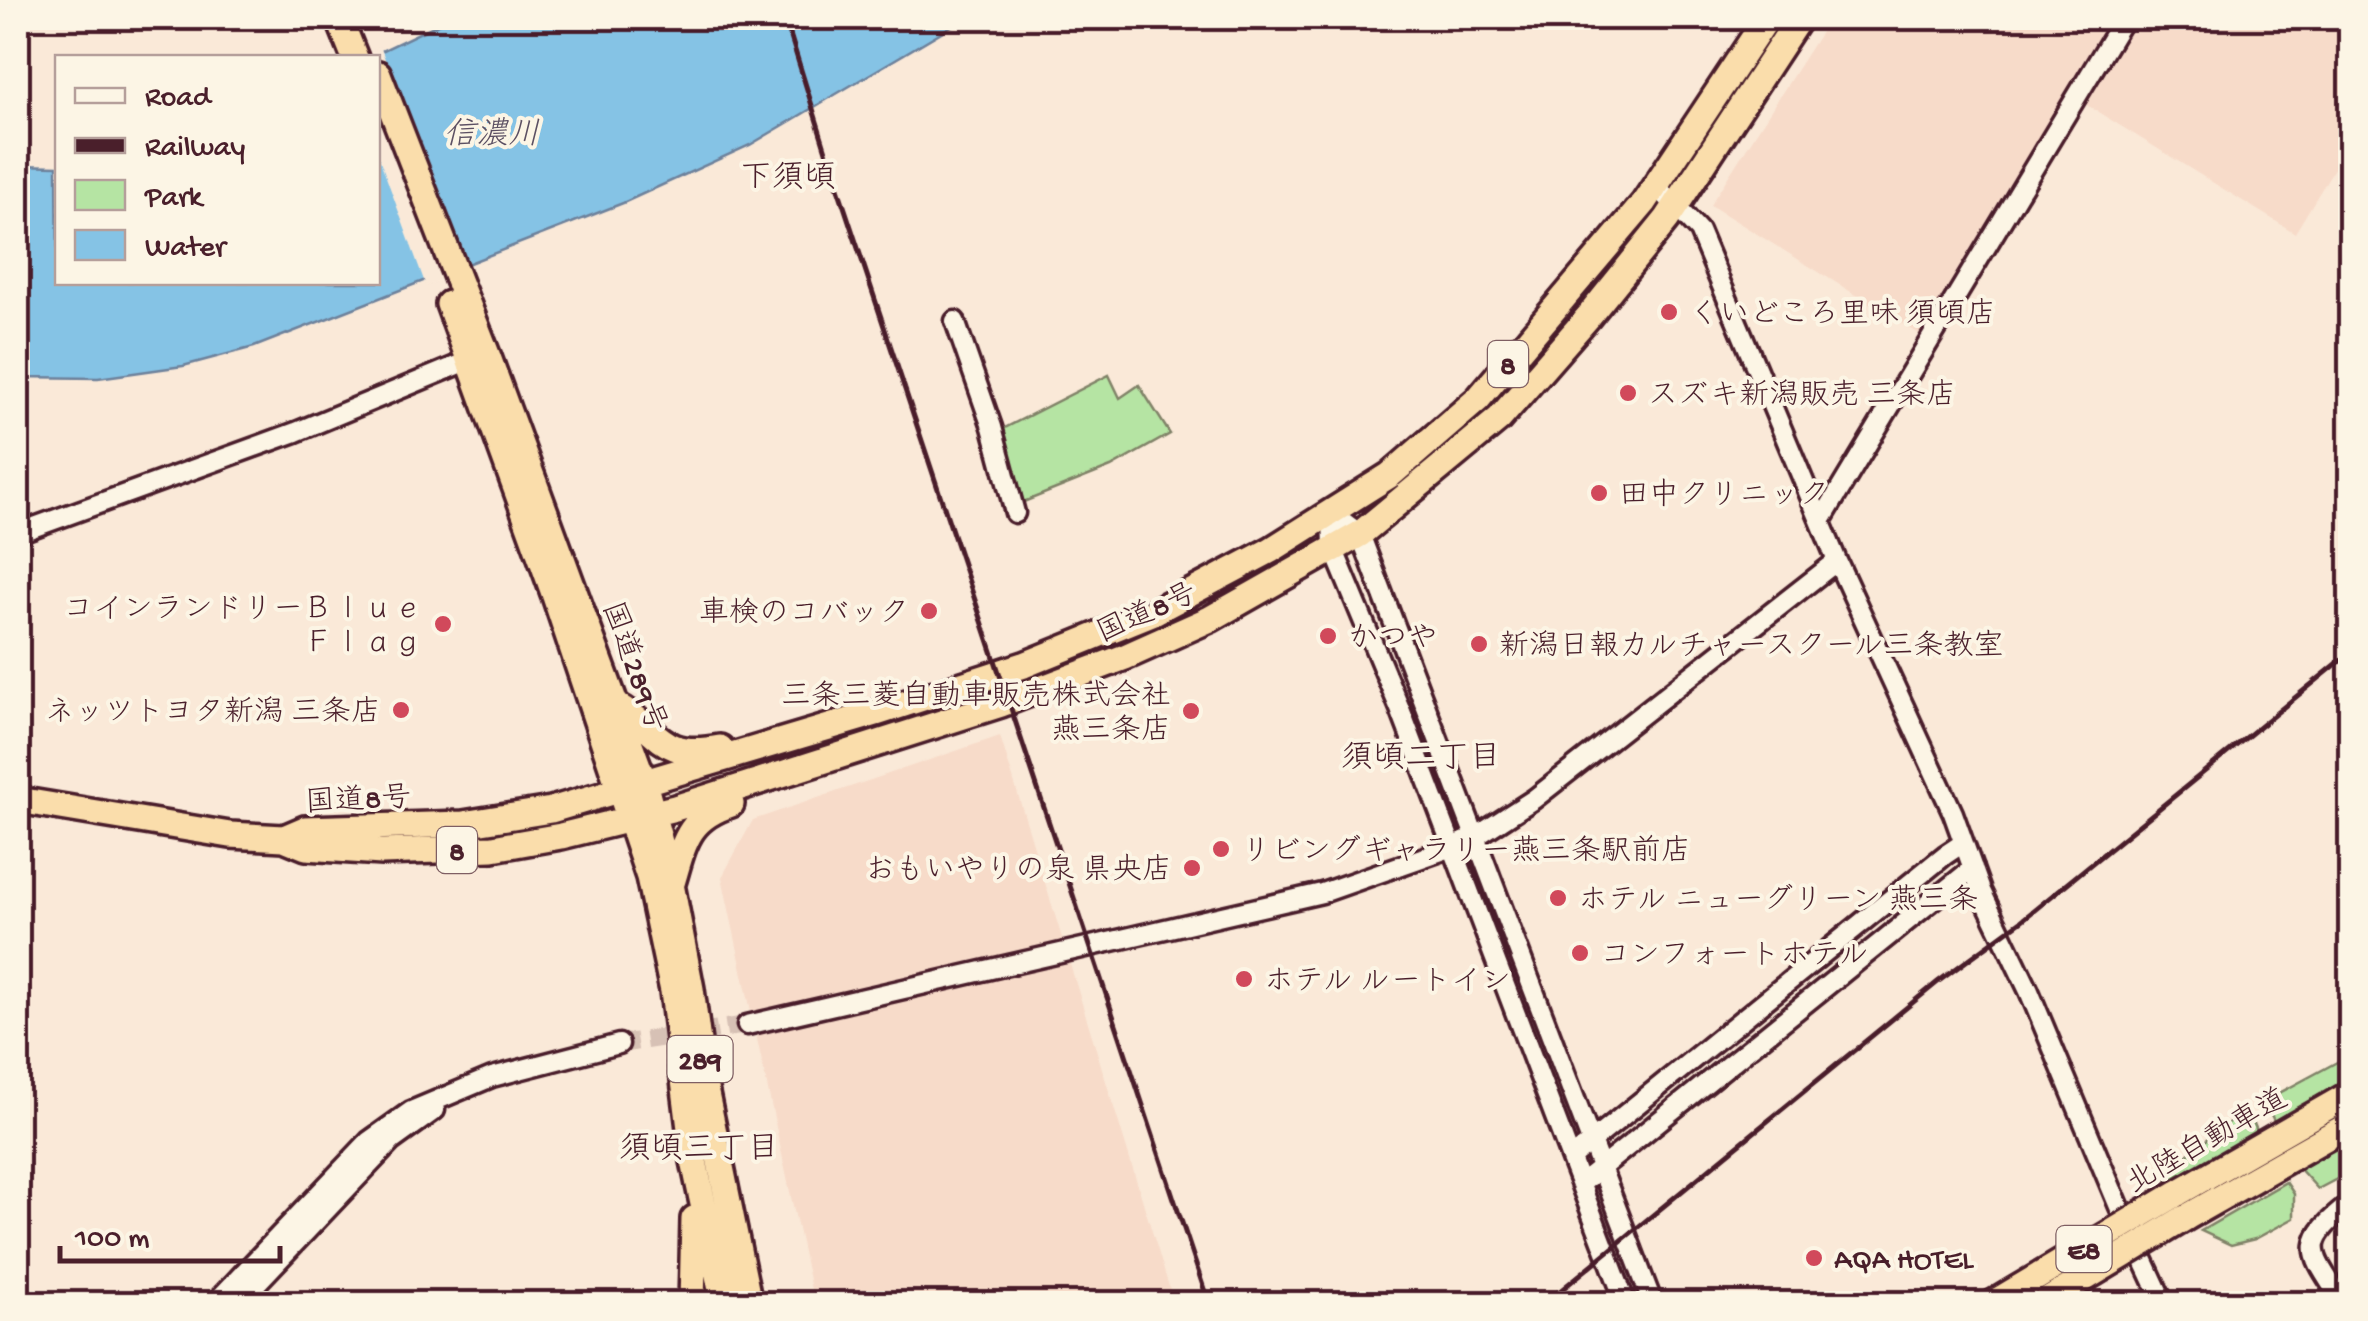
<svg xmlns="http://www.w3.org/2000/svg" width="2368" height="1321" viewBox="0 0 2368 1321" font-family="'Gochi Hand','Klee One',sans-serif">
<style>
.built{fill:#f7dbc9}
.green{fill:#b5e4a3;stroke:#808267;stroke-width:2.5}
.water{fill:#85c3e5;stroke:#6d819b;stroke-width:2.5}
.pier{fill:#fae9d8}
.lines{fill:none;stroke-linecap:round;stroke-linejoin:round}
.minor-tunnel{stroke:#d7c1b5;stroke-width:18;stroke-dasharray:18 9;stroke-linecap:butt}
.minor-casing{stroke:#4a1f2b;stroke-width:25}
.highway-casing{stroke:#4a1f2b;stroke-width:32}
.minor{stroke:#fcf5e5;stroke-width:18}
.highway{stroke:#faddab;stroke-width:25}
.rail{stroke:#4a1f2b;stroke-width:5}
.highway-bridge-casing{stroke:#4a1f2b;stroke-width:32;stroke-linecap:butt}
.highway-bridge{stroke:#faddab;stroke-width:25}
.poi-dot{fill:#d1495b;stroke:#fcf5e5;stroke-width:4}
.labels{text-anchor:middle;stroke-width:8;stroke-linejoin:round;paint-order:stroke}
.shield{fill:#fcf5e5;stroke:#7f5f63;stroke-width:2.5}
.shield-label{font-size:28px;font-weight:bold;fill:#4a1f2b}
.poi-label{font-size:30px;fill:#4a1f2b;stroke:#fcf5e5;text-anchor:start}
.street-label{font-size:30px;fill:#4a1f2b;stroke:#fcf5e5}
.water-label{font-size:32px;font-style:italic;fill:#5c5063;stroke:#fcf5e5}
.neighbourhood-label{font-size:32px;fill:#4a1f2b;stroke:#fcf5e5}
</style>
<rect width="100%" height="100%" fill="#fae9d8"/>
<filter id="ink" filterUnits="userSpaceOnUse"><feTurbulence type="fractalNoise" baseFrequency=".01" numOctaves="2"/><feDisplacementMap in="SourceGraphic" scale="20" xChannelSelector="R" yChannelSelector="G"/><feConvolveMatrix kernelMatrix="1 2 1 2 8 2 1 2 1" color-interpolation-filters="sRGB"/></filter>
<g filter="url(#ink)">
<path class="built" d="M1830,18H2350V142L2295,233L2067,93L1921,335L1710,205Z
M1000,736L1174,1303H814L722,877L753,820Z"/>
<path class="green" d="M1109,375L1120,398L1139,385L1170,434L1111,467L1021,503L1001,430Z
M2350,1055V1081L2275,1123L2267,1106L2272,1097Z
M2241,1113L2252,1119L2260,1138L2167,1186L2169,1169Z
M2350,1142V1172L2318,1189L2299,1168Z
M2286,1182L2294,1194V1218L2255,1239L2231,1245L2201,1231Z"/>
<path class="water" d="M450,18H965L750,145L623,203L254,347L183,366L98,378L18,377V165L57,166L58,282H378V58L369,57Z"/>
<path class="pier" d="M380,46L467,271L426,286L378,155V58L364,57Z"/>
<g class="lines">
<path class="minor-tunnel" d="M619,1044L747,1025"/>
<defs>
<path id="minor" d="M1656,185L1699,231L1837,561L1953,813L1981,891L2029,991L2120,1209L2164,1304
M955,321L992,427L1015,513
M1332,513L1360,534L1653,1304
M1332,513L1333,548L1400,709L1626,1304
M1821,521L2124,18
M18,533L296,432L470,360
M747,1025L1322,893L1450,848L1477,836L1534,799L1837,561
M1571,1158L1945,855L1963,843
M1581,1184L1973,868
M214,1304L369,1141L411,1111L492,1077L619,1044
M237,1304L392,1141L435,1110
M2344,1304C2312,1253 2296,1245 2350,1204"/>
<path id="highway" d="M339,18L355,58
M378,74L488,357L644,782L671,884L691,989L703,1079L749,1304
M449,304L555,596L649,877L673,991L694,1161L724,1304
M616,705C661,729 657,760 720,748
M18,800L230,835L284,838L306,847L382,852L493,848L561,836L675,808L1001,704L1125,657L1210,619L1360,534L1499,419L1588,317L1667,219L1799,18
M284,838L305,829L463,824L551,810L876,713L1024,665L1152,613L1271,550L1390,475L1478,399L1644,203L1767,18
M672,883C684,843 687,818 731,804
M2176,1194L2350,1094
M2185,1218L2350,1124
M692,1304L694,1219"/>
</defs>
<use href="#minor" class="minor-casing"/>
<use href="#highway" class="highway-casing"/>
<use href="#minor" class="minor"/>
<use href="#highway" class="highway"/>
<path class="rail" d="M785,18L830,164L1209,1304
M1544,1304L1939,981L2021,921L2350,653"/>
<defs>
<path id="highway-bridge" d="M1992,1304L2176,1194
M2042,1304L2185,1218"/>
</defs>
<use href="#highway-bridge" class="highway-bridge-casing"/>
<use href="#highway-bridge" class="highway-bridge"/>
</g>
</g>
<g class="poi-dot">
<circle cx="1669" cy="312" r="10"/>
<circle cx="1628" cy="393" r="10"/>
<circle cx="1599" cy="493" r="10"/>
<circle cx="929" cy="611" r="10"/>
<circle cx="443" cy="624" r="10"/>
<circle cx="1328" cy="636" r="10"/>
<circle cx="1479" cy="644" r="10"/>
<circle cx="401" cy="710" r="10"/>
<circle cx="1191" cy="711" r="10"/>
<circle cx="1221" cy="849" r="10"/>
<circle cx="1192" cy="868" r="10"/>
<circle cx="1558" cy="898" r="10"/>
<circle cx="1580" cy="953" r="10"/>
<circle cx="1244" cy="979" r="10"/>
<circle cx="1814" cy="1258" r="10"/>
</g>
<g class="labels">
<g class="shield">
<rect x="1488" y="341" width="40" height="46" rx="8"/>
<rect x="437" y="827" width="40" height="46" rx="8"/>
<rect x="667.5" y="1036" width="65" height="46" rx="8"/>
<rect x="2056.5" y="1226" width="55" height="46" rx="8"/>
</g>
<g class="shield-label">
<text x="1508" y="374">8</text>
<text x="457" y="860">8</text>
<text x="700" y="1069">289</text>
<text x="2084" y="1259">E8</text>
</g>
<g class="poi-label">
<text x="1689" y="322">くいどころ里味 須頃店</text>
<text x="1648" y="403">スズキ新潟販売 三条店</text>
<text x="1619" y="503">田中クリニック</text>
<text x="423" y="617" text-anchor="end">コインランドリーＢｌｕｅ<tspan x="423" dy="34">Ｆｌａｇ</tspan></text>
<text x="909" y="621" text-anchor="end">車検のコバック</text>
<text x="1348" y="646">かつや</text>
<text x="1499" y="654">新潟日報カルチャースクール三条教室</text>
<text x="1171" y="704" text-anchor="end">三条三菱自動車販売株式会社<tspan x="1171" dy="34">燕三条店</tspan></text>
<text x="381" y="720" text-anchor="end">ネッツトヨタ新潟 三条店</text>
<text x="1241" y="859">リビングギャラリー燕三条駅前店</text>
<text x="1172" y="878" text-anchor="end">おもいやりの泉 県央店</text>
<text x="1578" y="908">ホテル ニューグリーン 燕三条</text>
<text x="1600" y="963">コンフォートホテル</text>
<text x="1264" y="989">ホテル ルートイン</text>
<text x="1834" y="1268">AQA HOTEL</text>
</g>
<g class="street-label">
<text transform="translate(1146 611) rotate(-24)" y="10">国道8号</text>
<text transform="translate(636 666) rotate(70)" y="10">国道289号</text>
<text transform="translate(358 798) rotate(-3)" y="10">国道8号</text>
<text transform="translate(2206 1139) rotate(-30)" y="10">北陸自動車道</text>
</g>
<g class="water-label">
<text x="492" y="143">信濃川</text>
</g>
<g class="neighbourhood-label">
<text x="788" y="186">下須頃</text>
<text x="1421" y="766">須頃二丁目</text>
<text x="699" y="1157">須頃三丁目</text>
</g>
</g>
<rect width="2368" height="1321" fill="none" stroke="#fcf5e5" stroke-width="60"/>
<rect x="30" y="30" width="2308" height="1261" fill="none" stroke="#4a1f2b" stroke-width="4" filter="url(#ink)"/>
<rect x="55" y="55" width="325" height="230" fill="#fcf5e5" stroke="#b59f9b" stroke-width="2.5"/>
<rect x="75" y="88" width="50" height="15" fill="#fcf5e5" stroke="#b59f9b" stroke-width="2.5"/>
<text x="145" y="105" font-size="30" fill="#4a1f2b">Road</text>
<rect x="75" y="138" width="50" height="15" fill="#4a1f2b" stroke="#b59f9b" stroke-width="2.5"/>
<text x="145" y="155" font-size="30" fill="#4a1f2b">Railway</text>
<rect x="75" y="180" width="50" height="30" fill="#b5e4a3" stroke="#b59f9b" stroke-width="2.5"/>
<text x="145" y="205" font-size="30" fill="#4a1f2b">Park</text>
<rect x="75" y="230" width="50" height="30" fill="#85c3e5" stroke="#b59f9b" stroke-width="2.5"/>
<text x="145" y="255" font-size="30" fill="#4a1f2b">Water</text>
<path d="M60 1246v15h220v-15" fill="none" stroke="#4a1f2b" stroke-width="5"/>
<text x="75" y="1246" font-size="30" fill="#4a1f2b" stroke="#fcf5e5" stroke-width="8" paint-order="stroke">100 m</text>
</svg>
